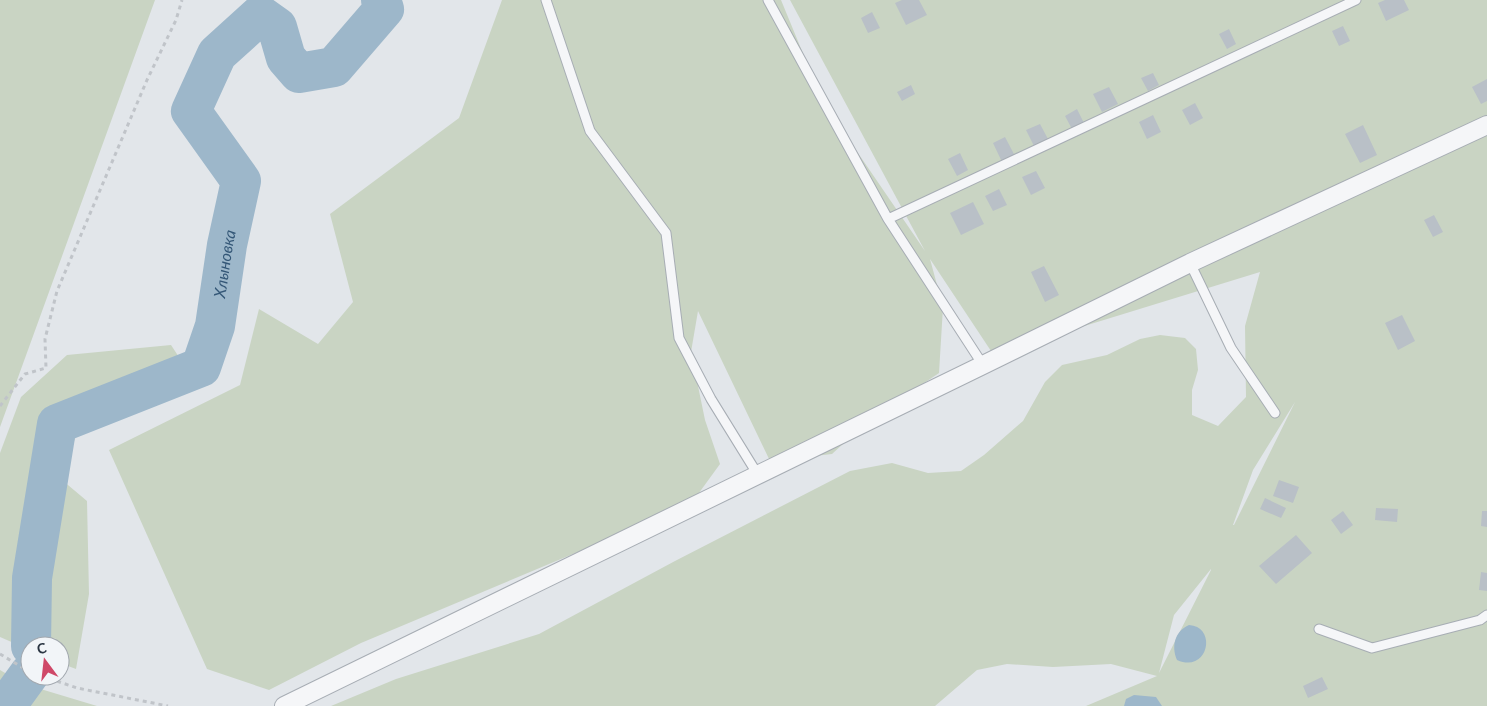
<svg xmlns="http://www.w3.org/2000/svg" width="1487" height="706" viewBox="0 0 1487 706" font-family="Lato,sans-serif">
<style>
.green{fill:#c9d4c3;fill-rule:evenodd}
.water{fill:#9db7ca}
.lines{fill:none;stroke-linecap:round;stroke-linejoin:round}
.river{stroke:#9db7ca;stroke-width:40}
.building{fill:#b9c0c7}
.lane-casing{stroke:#a7adb4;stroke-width:11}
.street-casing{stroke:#a7adb4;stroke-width:20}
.path{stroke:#c0c4c9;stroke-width:3;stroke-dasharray:4 4;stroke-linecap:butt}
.lane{stroke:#f5f6f8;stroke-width:9}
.street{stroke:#f5f6f8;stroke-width:18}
.labels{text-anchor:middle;stroke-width:5;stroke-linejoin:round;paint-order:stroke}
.water-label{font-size:16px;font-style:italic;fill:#345777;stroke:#f2f5f8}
</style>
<rect width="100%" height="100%" fill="#e2e6ea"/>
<path class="green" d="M0,0H155L0,427Z
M502,0H781L823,102L925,251L790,0H1487V706H1086L1157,676L1111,664L1053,667L1007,664L977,670L935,706H331L396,679L539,634L675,561L850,471L892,463L928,473L961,471L984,455L1023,421L1045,382L1062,365L1107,355L1140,339L1160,335L1185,338L1196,349L1198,370L1192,390V415L1218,426L1246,397L1245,326L1260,272L993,354L930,259L943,307L939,373L868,421L832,454L770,461L698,311L691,352L705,420L720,464L696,497L649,522L361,643L269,690L207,669L109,450L240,385L259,309L318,344L353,302L330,214L459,118ZM1295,402L1234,525H1233L1253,470ZM1211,569V570L1159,673L1174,615Z
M171,345L194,380L129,413L76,435L62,480L87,501L89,594L76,669L60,663V646H30V650L0,637V453L21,397L67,355Z
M0,670L24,684L97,706H0Z"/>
<path class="water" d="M1189,625C1218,627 1208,674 1177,660C1171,646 1175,631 1189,625Z
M1134,695L1156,697L1162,706H1124L1126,699Z"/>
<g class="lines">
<g class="river">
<path id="s1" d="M31,646L32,578L57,424L201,367L215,326L227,245L241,181L191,111L217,54L260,15L277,27L286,58L299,73L334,67L384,9L381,0"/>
<path d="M6,706L30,673"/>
</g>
</g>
<path class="building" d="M902,0H919L927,15L906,25L895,3Z
M1385,0H1404L1409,10L1386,21L1378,3Z
M872,12L880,28L868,33L861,18Z
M1343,26L1350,41L1339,46L1332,31Z
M1229,29L1236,44L1227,49L1219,34Z
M1153,73L1159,85L1148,91L1141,78Z
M1487,79V101L1481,104L1472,87Z
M911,85L915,94L902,101L897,92Z
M1109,87L1118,104L1102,112L1093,94Z
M1195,103L1203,118L1190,125L1182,110Z
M1077,109L1084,123L1072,129L1065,116Z
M1153,115L1161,132L1147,139L1139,122Z
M1040,124L1048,139L1034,146L1026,130Z
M1363,125L1377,155L1360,163L1345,134Z
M1005,137L1015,156L1002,162L993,143Z
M960,153L968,170L957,176L948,159Z
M1036,171L1045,188L1031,195L1022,177Z
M999,189L1007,205L993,211L985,196Z
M973,202L984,224L961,235L950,213Z
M1434,215L1443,232L1433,237L1424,220Z
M1044,266L1059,295L1045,302L1031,272Z
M1402,315L1415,341L1398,350L1385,323Z
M1279,480L1299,487L1293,503L1273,496Z
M1265,498L1286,508L1281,518L1260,509Z
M1376,508L1398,509L1397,522L1375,520Z
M1343,511L1353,525L1341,534L1331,520Z
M1482,511H1487V527L1481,526Z
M1296,535L1312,553L1276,584L1259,566Z
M1481,572L1487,573V591L1479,590Z
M1322,677L1328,689L1308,698L1303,686Z"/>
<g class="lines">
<defs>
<path id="lane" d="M546,0L590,131L666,233L679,338L711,399L758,475
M768,0L888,219L983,365
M888,219L1356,0
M1190,263L1231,348L1275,413
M1319,629L1372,648L1480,620L1487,615"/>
<path id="street" d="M284,706L983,365L1190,263L1487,125"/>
</defs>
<use href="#lane" class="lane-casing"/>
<use href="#street" class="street-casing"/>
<path class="path" d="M0,406L25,374L46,368L45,339L57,291L147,80L176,20L182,0
M0,654L30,672
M42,676L77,688L168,706"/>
<use href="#lane" class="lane"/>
<use href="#street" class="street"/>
</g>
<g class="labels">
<g class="water-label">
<text dy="6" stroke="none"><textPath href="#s1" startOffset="485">Хлыновка</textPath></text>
</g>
</g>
<g transform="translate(45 661) rotate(345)"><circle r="24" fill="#f2f5f8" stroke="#a2a8af"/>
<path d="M0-4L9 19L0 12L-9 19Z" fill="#cf4868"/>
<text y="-8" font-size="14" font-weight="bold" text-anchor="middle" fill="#2a3542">С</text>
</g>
</svg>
